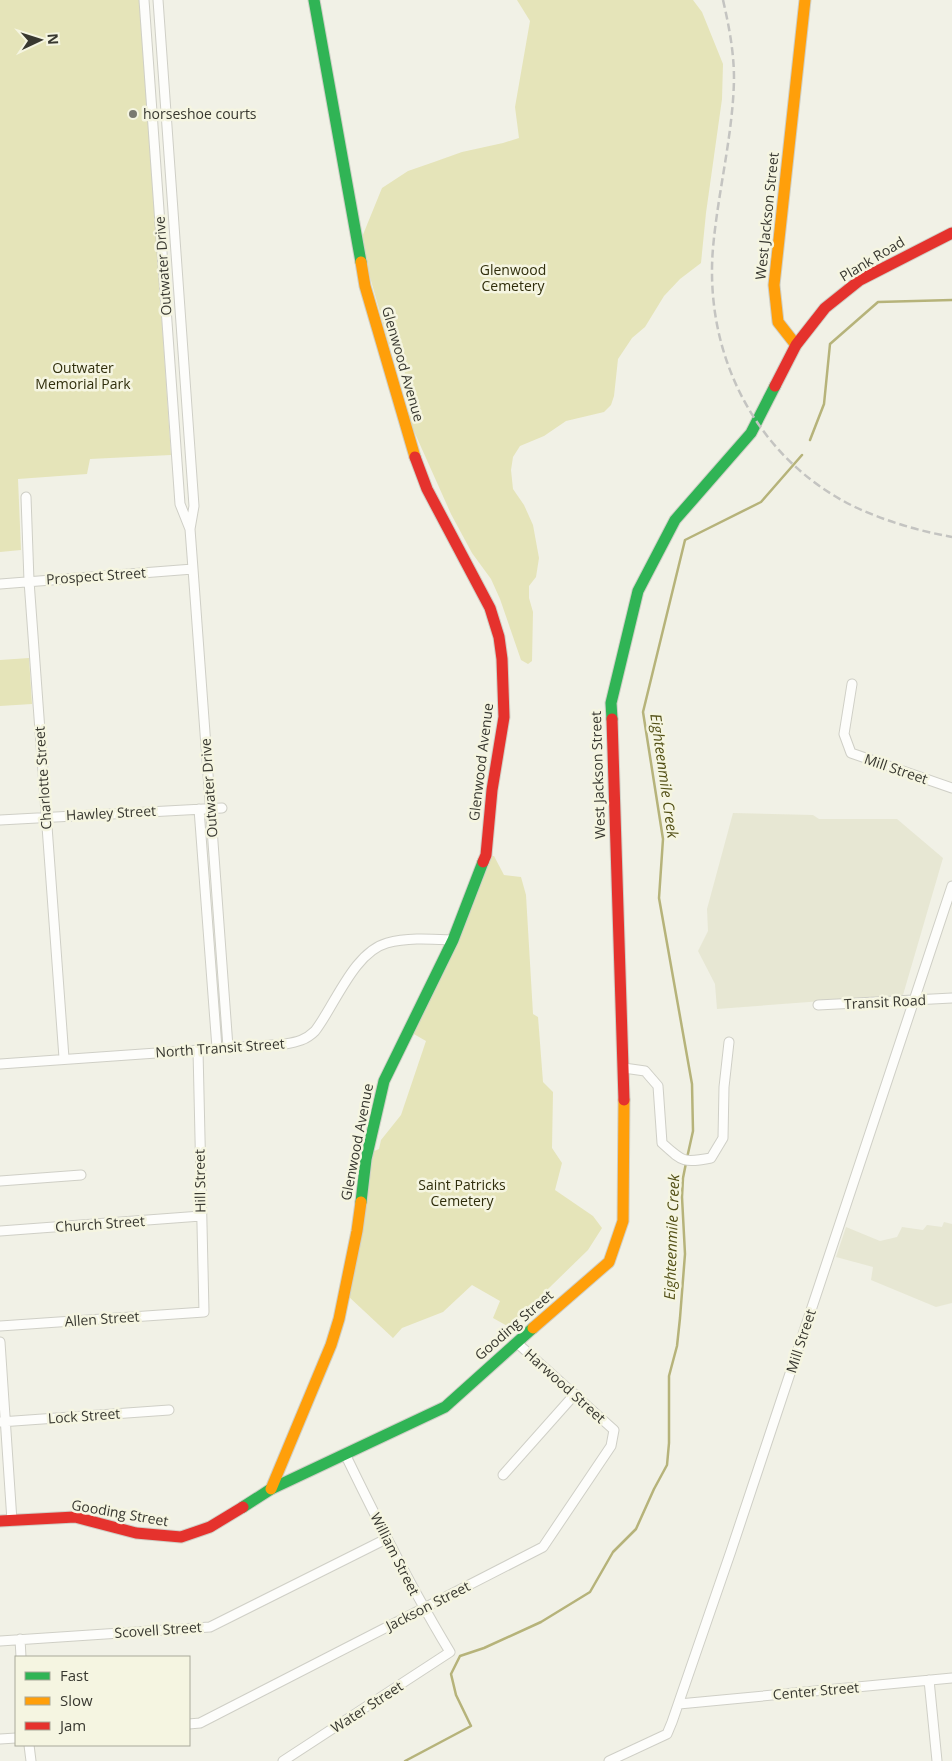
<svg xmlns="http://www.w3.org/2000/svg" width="952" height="1761" viewBox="0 0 952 1761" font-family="'Open Sans',sans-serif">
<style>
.built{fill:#e7e7d3}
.green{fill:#e5e4b9}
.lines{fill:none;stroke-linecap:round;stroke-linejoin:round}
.stream{stroke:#b6b37a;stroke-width:2.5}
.street-casing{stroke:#cfcfc6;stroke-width:11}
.fast-casing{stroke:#cfcfc6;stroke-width:13}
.slow-casing{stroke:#cfcfc6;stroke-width:13}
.jam-casing{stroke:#cfcfc6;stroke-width:13}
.street{stroke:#fdfdfb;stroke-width:9}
.fast{stroke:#30b455;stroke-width:11}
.slow{stroke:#ff9f0a;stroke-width:11}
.jam{stroke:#e5322d;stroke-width:11}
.rail{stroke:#c4c4c1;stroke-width:2.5;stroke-dasharray:8 4;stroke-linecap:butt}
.poi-dot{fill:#797970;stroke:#f5f5e1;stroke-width:2}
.labels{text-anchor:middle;stroke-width:5;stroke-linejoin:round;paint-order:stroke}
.poi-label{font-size:14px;fill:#383830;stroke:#f5f5e1;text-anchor:start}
.street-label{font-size:14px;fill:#383830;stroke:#f5f5e1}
.park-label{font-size:14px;fill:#302e0c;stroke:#f5f5e1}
.water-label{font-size:15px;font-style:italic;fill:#524f15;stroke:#f5f5e1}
</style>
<rect width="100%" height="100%" fill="#f1f1e6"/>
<path class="built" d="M733,813L813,815L819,819H897L943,858L903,995L717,1009L715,984L698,951L708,931L707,909Z
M944,1222L952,1224V1303L936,1307L871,1280L873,1267L836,1257L846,1227L880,1241L897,1237L902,1227L923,1230L927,1225L942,1227Z"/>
<path class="green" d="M0,0H140L171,455L90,459L87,474L18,479L21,550L0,552Z
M517,0H693L702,12L723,64L722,99L706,213L701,263L680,279L664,296L645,327L632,338L618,359L614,396L611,405L604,412L566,421L544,436L520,446L513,457L511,470L513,489L524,505L533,525L539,558L536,577L529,586V598L533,612L532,661L528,664L521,660L500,599L491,579L472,553L451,514L409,420L403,354L389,344L360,242L382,188L408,171L434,162L462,152L503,143L519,138L515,107L530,21Z
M29,658L32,704L0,706V660Z
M494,856L504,875L521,877L526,895L533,1014L538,1017L543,1082L553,1092L552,1148L562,1163L555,1190L593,1216L602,1228L588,1250L509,1327L493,1318L500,1301L472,1285L443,1312L402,1328L393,1338L348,1296L372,1152L379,1149L381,1140L401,1115L426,1041L412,1033L488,857Z"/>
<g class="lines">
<path class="stream" d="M810,440L824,404L830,344L878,302L952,300
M687,1158L693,1131L692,1084L659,898L663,839L643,712L685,540L761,502L802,455
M405,1761L471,1726L456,1695L451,1674L460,1656L484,1648L541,1622L590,1592L613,1552L636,1529L654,1489L667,1465L669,1443V1376L677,1346L680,1318L685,1254L682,1197L683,1178L686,1163"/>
<defs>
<path id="street" d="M144,0L180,504L190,529
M158,0L194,506L190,529L193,569L228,1047
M26,497L29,581L64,1058
M0,584L193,569
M852,684L844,734L851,753L952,788
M199,809L217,1048
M0,820L222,808
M818,1005L952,998
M0,1064L285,1044C297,1042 306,1040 315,1031C335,1005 354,952 387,943C408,937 432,939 453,940
M624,1068L645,1071L658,1086L662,1143C683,1162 683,1163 711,1158L723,1138L724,1087L729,1042
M0,1181L81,1175
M0,1231L201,1216
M0,1326L204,1312L198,1050
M0,1342L12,1521
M0,1422L169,1410
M503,1475L575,1394
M20,1639L21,1657
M0,1641L210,1627L386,1539
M929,1680L937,1761
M679,1704L952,1678
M189,1724L200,1723L543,1547L611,1446L614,1430L516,1342
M0,1739L16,1738
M29,1745L31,1761
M283,1761L450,1652C411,1588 378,1522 345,1454
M609,1761L667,1734L672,1722L731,1551L952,886"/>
<path id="fast" d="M314,0L361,262
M612,719L611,703L638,591L675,520L751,433L775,386
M361,1202L366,1159L384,1081L453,940L483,862
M243,1507L271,1489L445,1407L533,1328"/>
<path id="slow" d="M361,262L365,286L415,457
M796,345L778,322L774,285L805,0
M533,1328L609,1262L623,1221L624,1100
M271,1489L331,1345L339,1319L357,1231L361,1202"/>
<path id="jam" d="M775,386L796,345L825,308L860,280L952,233
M415,457L427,489L490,608L499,637L502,659L504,717L492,790L486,855L483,862
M612,719L624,1100
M0,1521L75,1517L136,1533L181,1537L210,1527L243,1507"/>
</defs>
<use href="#street" class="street-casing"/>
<use href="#fast" class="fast-casing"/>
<use href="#slow" class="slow-casing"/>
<use href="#jam" class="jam-casing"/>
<use href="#street" class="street"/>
<use href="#fast" class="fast"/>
<use href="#slow" class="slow"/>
<use href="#jam" class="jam"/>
<path class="rail" d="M723,0C729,26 734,52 734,79C733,135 718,191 713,248C704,355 756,459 855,507C885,521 919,531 952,537"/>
</g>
<circle class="poi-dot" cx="133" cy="114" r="5"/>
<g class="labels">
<g class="poi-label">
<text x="143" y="119">horseshoe courts</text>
</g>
<g class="street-label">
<text transform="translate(767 216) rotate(-84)" y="5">West Jackson Street</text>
<text transform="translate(872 259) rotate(-31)" y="5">Plank Road</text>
<text transform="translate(163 266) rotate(-94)" y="5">Outwater Drive</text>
<text transform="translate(403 364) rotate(74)" y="5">Glenwood Avenue</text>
<text transform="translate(96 576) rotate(-4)" y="5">Prospect Street</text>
<text transform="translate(481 762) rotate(-83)" y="5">Glenwood Avenue</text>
<text transform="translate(896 769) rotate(19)" y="5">Mill Street</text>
<text transform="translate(598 775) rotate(-92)" y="5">West Jackson Street</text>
<text transform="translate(43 778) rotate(-94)" y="5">Charlotte Street</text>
<text transform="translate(209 788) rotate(-94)" y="5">Outwater Drive</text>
<text transform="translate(111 813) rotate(-3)" y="5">Hawley Street</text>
<text transform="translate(885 1002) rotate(-3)" y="5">Transit Road</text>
<text transform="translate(220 1048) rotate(-4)" y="5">North Transit Street</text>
<text transform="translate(357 1142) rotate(-79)" y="5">Glenwood Avenue</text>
<text transform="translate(200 1181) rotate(-91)" y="5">Hill Street</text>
<text transform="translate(100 1224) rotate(-4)" y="5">Church Street</text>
<text transform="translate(102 1319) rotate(-4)" y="5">Allen Street</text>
<text transform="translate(514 1325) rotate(-41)" y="5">Gooding Street</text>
<text transform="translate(801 1341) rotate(-72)" y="5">Mill Street</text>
<text transform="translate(565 1386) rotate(42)" y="5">Harwood Street</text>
<text transform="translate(84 1416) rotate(-4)" y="5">Lock Street</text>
<text transform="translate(120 1513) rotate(10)" y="5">Gooding Street</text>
<text transform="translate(395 1554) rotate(63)" y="5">William Street</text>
<text transform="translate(428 1606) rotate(-27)" y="5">Jackson Street</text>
<text transform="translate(158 1630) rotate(-4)" y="5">Scovell Street</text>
<text transform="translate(816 1691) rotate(-5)" y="5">Center Street</text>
<text transform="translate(367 1707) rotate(-33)" y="5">Water Street</text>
</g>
<g class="park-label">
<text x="513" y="275">Glenwood<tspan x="513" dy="16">Cemetery</tspan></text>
<text x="83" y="373">Outwater<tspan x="83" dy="16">Memorial Park</tspan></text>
<text x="462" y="1190">Saint Patricks<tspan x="462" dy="16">Cemetery</tspan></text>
</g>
<g class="water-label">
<text transform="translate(664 776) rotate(82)" y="5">Eighteenmile Creek</text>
<text transform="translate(672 1237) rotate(-88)" y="5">Eighteenmile Creek</text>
</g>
</g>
<rect x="15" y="1656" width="175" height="90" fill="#f5f5e1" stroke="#a9a99a"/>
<rect x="25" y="1672" width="25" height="8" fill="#30b455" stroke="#a9a99a"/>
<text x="60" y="1681" font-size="15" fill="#383830">Fast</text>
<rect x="25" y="1697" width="25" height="8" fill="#ff9f0a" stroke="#a9a99a"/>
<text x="60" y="1706" font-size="15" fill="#383830">Slow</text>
<rect x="25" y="1722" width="25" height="8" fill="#e5322d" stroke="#a9a99a"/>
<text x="60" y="1731" font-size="15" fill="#383830">Jam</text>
<g transform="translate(40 40) rotate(86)" stroke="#f5f5e1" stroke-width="4" paint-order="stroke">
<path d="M0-4L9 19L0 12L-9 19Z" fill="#383830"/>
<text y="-8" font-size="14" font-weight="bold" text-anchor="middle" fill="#383830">N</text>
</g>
</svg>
